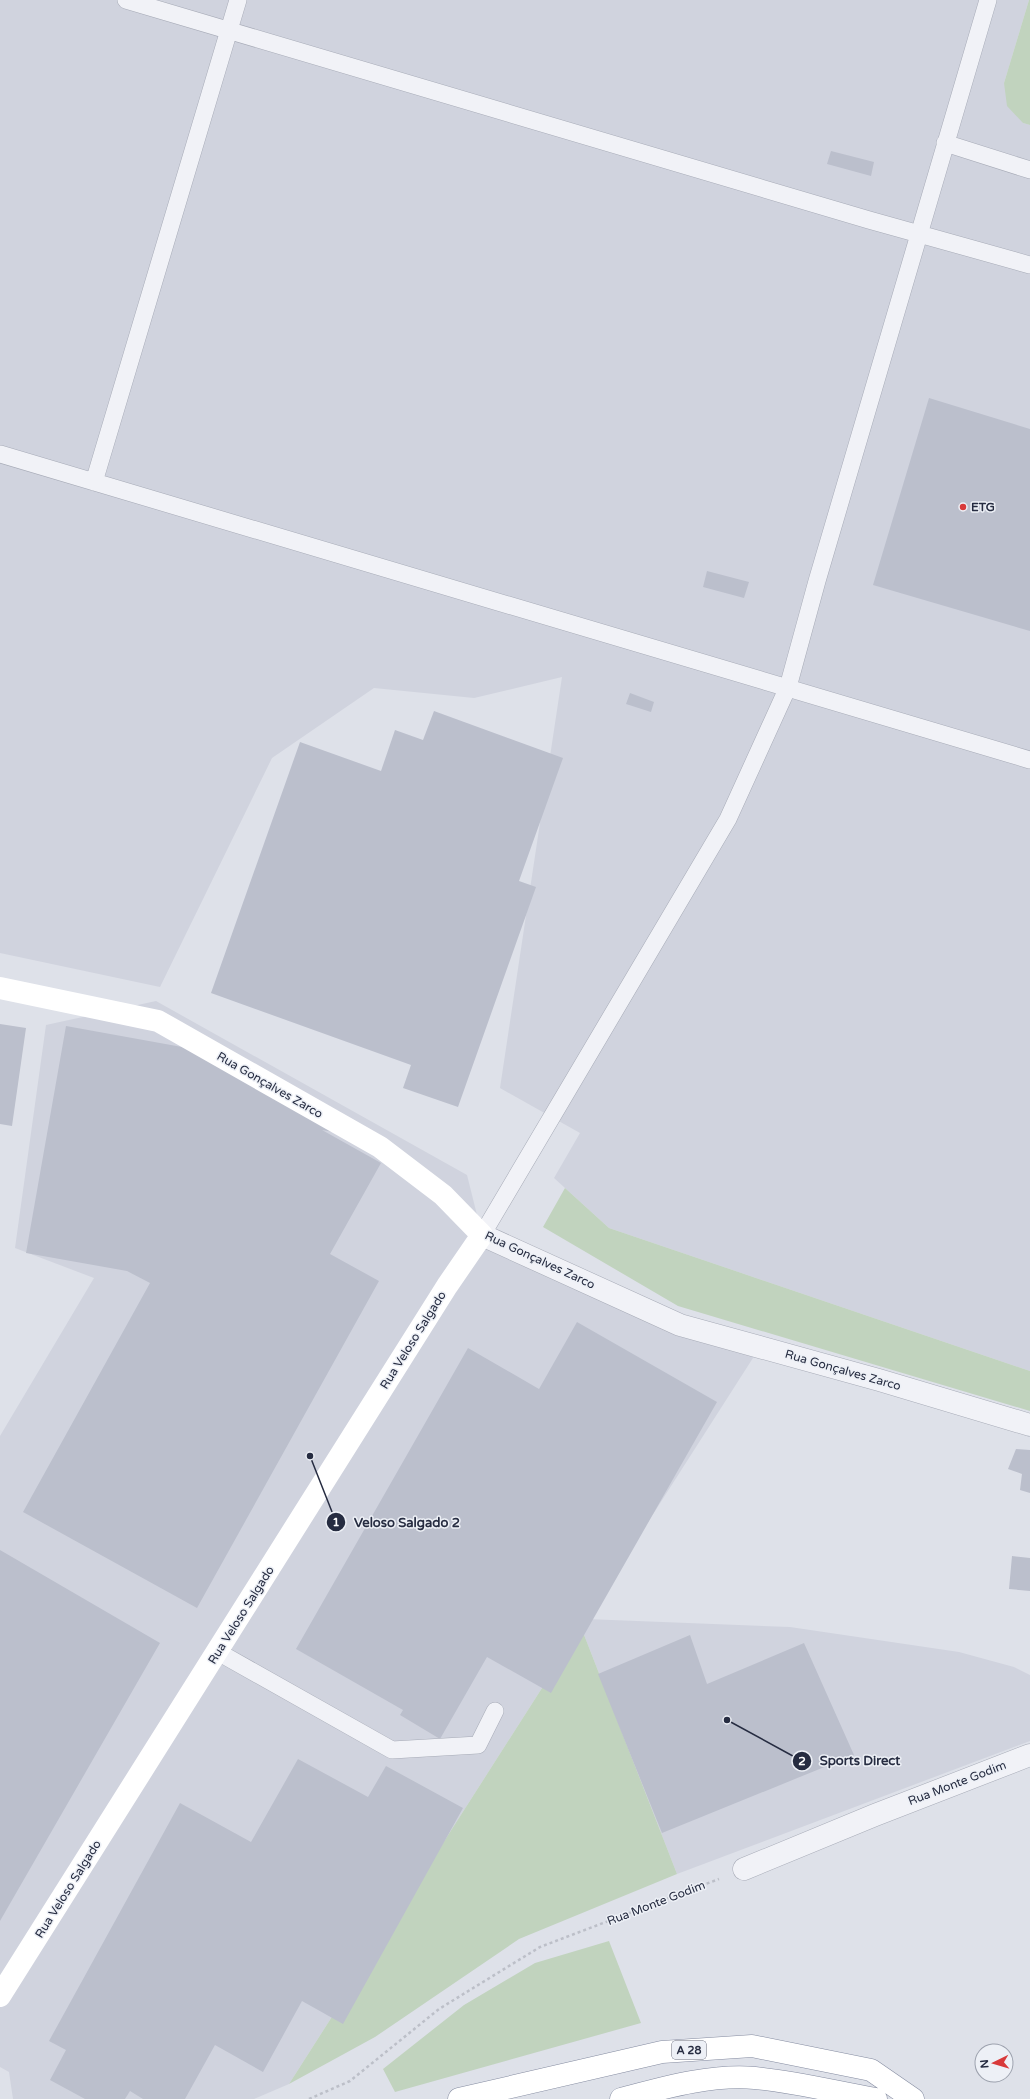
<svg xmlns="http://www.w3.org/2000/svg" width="1030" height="2099" viewBox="0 0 1030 2099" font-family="'Varela Round',sans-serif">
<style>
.built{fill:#d0d3de}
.green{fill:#c1d3be}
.building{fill:#bbbfcc}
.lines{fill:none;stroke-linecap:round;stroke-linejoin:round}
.lane-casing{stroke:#a7abb7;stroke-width:18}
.street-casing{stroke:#a7abb7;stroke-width:23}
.highway-casing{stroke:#848ba0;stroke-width:23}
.path{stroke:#bcbfc8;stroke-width:2.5;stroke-dasharray:3 3;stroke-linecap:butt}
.lane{stroke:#f1f2f7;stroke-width:17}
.street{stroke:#f1f2f7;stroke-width:22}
.secondary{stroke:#fff;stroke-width:22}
.highway{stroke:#fff;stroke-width:22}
.poi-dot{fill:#d8393a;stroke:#edf0f6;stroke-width:1.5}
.labels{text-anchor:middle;stroke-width:3;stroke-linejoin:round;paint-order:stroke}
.shield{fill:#edf0f6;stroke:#626777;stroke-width:1}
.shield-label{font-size:11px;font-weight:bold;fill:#262c41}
.poi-label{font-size:12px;font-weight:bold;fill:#262c41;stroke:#edf0f6;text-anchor:start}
.street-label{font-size:12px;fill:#262c41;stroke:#edf0f6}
.leader{fill:none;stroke:#262c41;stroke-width:1.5}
.callout-dot{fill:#262c41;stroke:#edf0f6;stroke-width:1.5}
.mark-label{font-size:12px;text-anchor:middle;font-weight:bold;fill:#fff}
.callout-label{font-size:13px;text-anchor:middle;font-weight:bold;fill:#262c41;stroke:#edf0f6;stroke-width:3;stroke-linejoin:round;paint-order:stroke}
</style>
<rect width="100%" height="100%" fill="#dee1e9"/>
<path class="built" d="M0,0H1029L1004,83L1023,123L1030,125V1371L609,1228L554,1178L580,1133L500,1088L562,677L474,698L374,688L272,758L160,987L0,953Z
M156,1001L467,1175L482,1235L760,1347L586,1619L790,1627L959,1652L1014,1667L1030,1675V1741L677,1874L581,1627L289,2084L254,2099H13L9,2072L0,2067V1436L94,1278L15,1248L46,1025Z"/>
<path class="green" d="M1029,0H1030V125L1023,123L1007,106L1004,83Z
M565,1188L609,1228L1030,1371V1411L678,1306L543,1227Z
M581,1627L677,1874L519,1939L375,2037L289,2084Z
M609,1941L641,2023L395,2092L383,2069L464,2005L535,1963Z"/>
<path class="building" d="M831,151L874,162L871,176L827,164Z
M929,398L1030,429V631L873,585Z
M707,571L749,582L744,598L703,587Z
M630,693L654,702L651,712L626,704Z
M434,711L563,758L519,881L536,887L458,1107L403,1088L411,1065L211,993L300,742L381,771L395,730L423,740Z
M0,1024L26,1028L12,1126L0,1124Z
M66,1026L193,1049L346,1134L322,1130L381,1163L330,1254L379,1281L197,1608L23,1512L150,1283L127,1271L26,1253Z
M577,1322L717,1402L551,1693L487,1657L440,1739L400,1715L403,1710L296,1649L468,1348L539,1389Z
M1016,1449L1030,1450V1493L1020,1490L1022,1474L1008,1469Z
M0,1550L160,1643L0,1921Z
M1012,1556L1030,1558V1591L1009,1589Z
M690,1635L707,1684L804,1643L854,1755L662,1833L598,1674Z
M298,1759L368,1797L386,1766L463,1808L343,2024L302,2001L263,2072L215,2045L185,2099H143L130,2091L125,2099H85L50,2080L66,2050L49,2041L180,1803L251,1842Z"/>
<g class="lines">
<defs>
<path id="lane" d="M126,0L869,220L1030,265
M945,143L1030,170
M0,454L1030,760
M94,482L238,0
M482,1235L728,819L788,687L817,581L988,0
M218,1652L392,1750L478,1745L495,1711"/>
<path id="street" d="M482,1235L680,1325L879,1380L1030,1425
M744,1869L875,1815L1030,1755"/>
<path id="highway" d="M459,2099L662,2052L752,2046L871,2070L913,2099
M621,2099C663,2088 711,2074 755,2078C796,2082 836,2092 876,2099"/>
</defs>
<use href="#lane" class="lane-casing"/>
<use href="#street" class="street-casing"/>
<use href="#highway" class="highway-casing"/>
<path class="path" d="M309,2099L350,2081L439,2009L540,1947L719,1879"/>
<use href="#lane" class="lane"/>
<use href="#street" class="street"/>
<path class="secondary" d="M0,988L158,1021L380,1147L443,1195L482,1235L447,1286L0,1996"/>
<use href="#highway" class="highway"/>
</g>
<circle class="poi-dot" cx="963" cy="507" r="4"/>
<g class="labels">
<rect class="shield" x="672" y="2041" width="34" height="18" rx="3"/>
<g class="shield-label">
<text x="689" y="2054">A 28</text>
</g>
<g class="poi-label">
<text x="971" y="511">ETG</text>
</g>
<g class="street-label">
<text transform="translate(270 1085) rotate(30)" y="4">Rua Gonçalves Zarco</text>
<text transform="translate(540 1260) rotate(25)" y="4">Rua Gonçalves Zarco</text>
<text transform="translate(413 1340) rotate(-58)" y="4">Rua Veloso Salgado</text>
<text transform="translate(843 1370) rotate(16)" y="4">Rua Gonçalves Zarco</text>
<text transform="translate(241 1615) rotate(-58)" y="4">Rua Veloso Salgado</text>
<text transform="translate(957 1783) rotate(-21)" y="4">Rua Monte Godim</text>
<text transform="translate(68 1889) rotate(-58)" y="4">Rua Veloso Salgado</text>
<text transform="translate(656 1903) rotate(-21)" y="4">Rua Monte Godim</text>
</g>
</g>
<path class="leader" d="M310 1456L336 1522M727 1720L802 1761"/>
<g class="callout-dot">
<circle cx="310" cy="1456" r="4"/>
<circle cx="727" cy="1720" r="4"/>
<circle cx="336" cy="1522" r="10"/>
<circle cx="802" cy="1761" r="10"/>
</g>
<g class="mark-label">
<text x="336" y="1526">1</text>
<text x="802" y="1765">2</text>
</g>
<g class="callout-label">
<text x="407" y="1527">Veloso Salgado 2</text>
<text x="860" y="1765">Sports Direct</text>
</g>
<g transform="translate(994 2063) rotate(265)"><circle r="19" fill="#edf0f6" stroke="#9da2ae"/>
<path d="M0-3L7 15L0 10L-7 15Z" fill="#d8393a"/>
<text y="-6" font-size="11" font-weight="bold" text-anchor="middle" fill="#262c41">N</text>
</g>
</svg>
